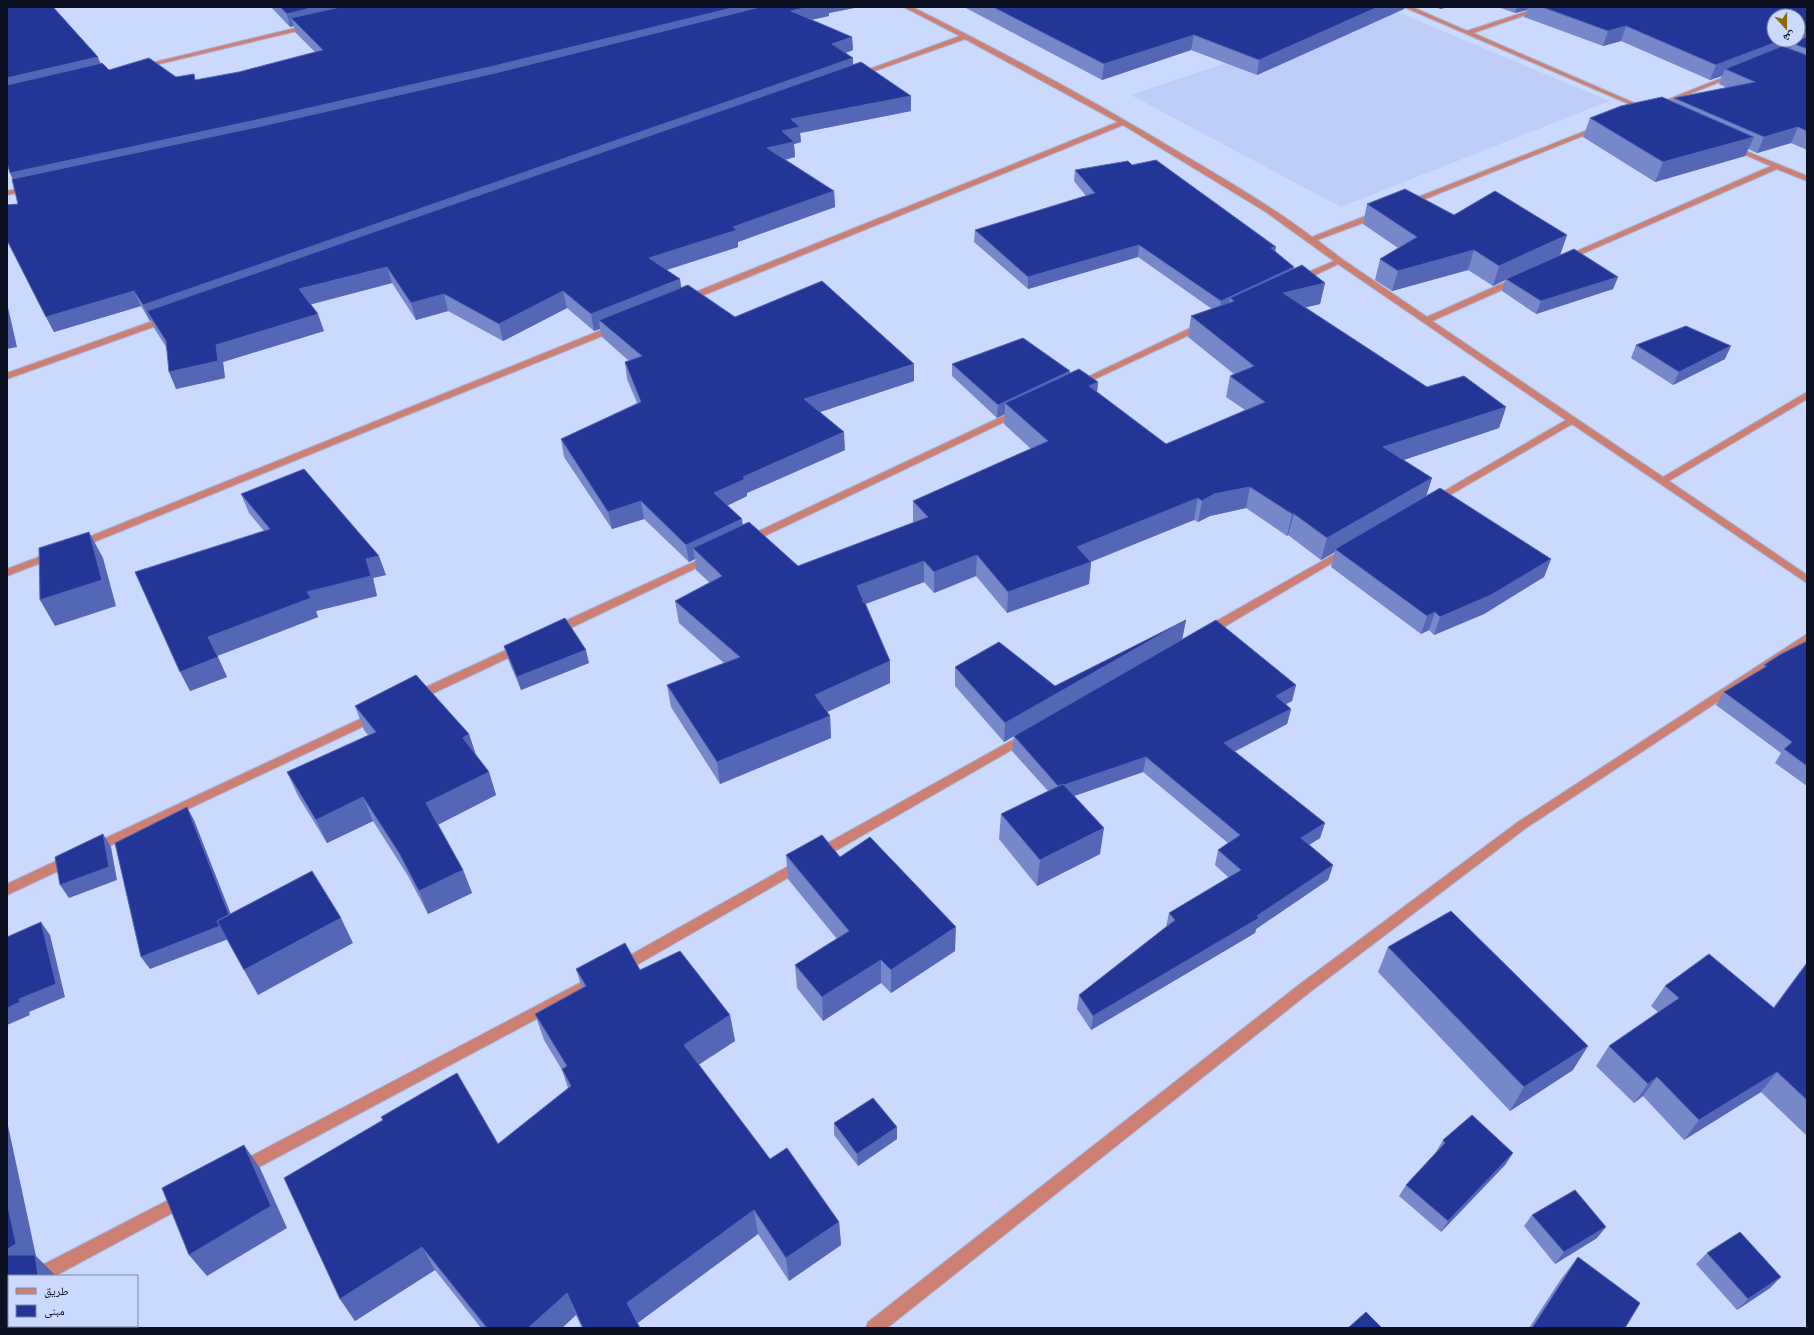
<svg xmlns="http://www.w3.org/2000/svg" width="1814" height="1335" viewBox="0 0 1814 1335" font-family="'Times New Roman','Noto Naskh Arabic',serif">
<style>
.built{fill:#bdcdf7}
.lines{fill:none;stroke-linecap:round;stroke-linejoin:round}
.minor-casing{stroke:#a7b5d5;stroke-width:2}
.minor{fill:#cd7f74;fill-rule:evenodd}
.wall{fill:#7688ca}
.shaded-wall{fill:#5467b6}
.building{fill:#213697;stroke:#5467b6}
</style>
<rect width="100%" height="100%" fill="#cad9fd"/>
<path class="built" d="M1388,8L1609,101L1341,207L1131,95Z"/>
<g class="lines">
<defs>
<path id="minor" d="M904,7H912C1003,52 1094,101 1182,154C1226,180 1271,206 1312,237L1373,213H1379V217L1317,240L1342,259L1427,317L1514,278H1520V282L1432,321L1663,477L1807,392V399L1669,481L1807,575V583L1572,424L1438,502H1432L1430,500L1432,498L1566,420L1338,264L1303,281H1297V277L1334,261L1266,212L1123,125L689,301H683V297L1118,122L965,39L860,76H856V74L960,36Z
M1404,7H1412L1467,31L1540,7H1549L1473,33L1648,109L1643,110Z
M308,25L311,27L310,28L142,68L139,66Z
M1732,74L1737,75L1659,106L1654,105Z
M1598,126L1600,127V129L1410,205H1404L1403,203Z
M1732,147H1736L1807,176V181L1777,169L1568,260H1565L1561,258L1771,166L1732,149Z
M30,186H33V190L7,195V191Z
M167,316L171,319L170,321L7,379V373Z
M1201,323L1205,326L1204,328L1082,385H1076L1075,383Z
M614,325L617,326V330L84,546L80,547L75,544L76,542Z
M1018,409L1021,410L1023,412L1021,414L752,542L748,543L743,540L744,538Z
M1345,548L1350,551L1349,553L1212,634L1208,635L1203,631L1204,628Z
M52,552L57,555L56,557L7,576V569Z
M709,555L714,558L713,560L560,633L556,634L551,630L552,627Z
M1807,634V643L1526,828L1310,992L887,1328H866L868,1322L1300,984L1518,822Z
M519,644L523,645L524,648L523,651L421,699H413L411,696L413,693Z
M375,712L379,713L381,716L379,719L99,851L95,853L91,851L89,848L91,845Z
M1025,733L1029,734L1031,737L1029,740L823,858L819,859L815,858L813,854L815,850Z
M69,855L73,856L75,860L73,864L7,895V884Z
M801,859L805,860L807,864L805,868L628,970L623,972L618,970L616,966L618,962Z
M595,975L600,977L602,981L600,985L248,1173L243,1175L238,1173L236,1168L238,1163Z
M182,1193L187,1195L190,1200L187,1205L55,1276H31L33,1270Z"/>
</defs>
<use href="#minor" class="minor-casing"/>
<use href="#minor" class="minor"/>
</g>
<path class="wall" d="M271,7H859L829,13V16L811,20L852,37L853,50L845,53L853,58V65L911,96V111L800,133L801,142L794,144L795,157L785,160L834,191L835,207L738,242V247L666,270L680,279L681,288L735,317L914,381L820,412L845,450L747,493V496L727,506L743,525L798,566L913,523V501L1031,449L1004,424L1005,414L997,418L952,376V364L1070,373L1098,382L1097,392L1166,444L1245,410L1226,397L1230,376L1234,374L1188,337L1191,316L1212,309L1138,257L1028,289L974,242L975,230L1086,196L1074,181L1075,170L1132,165L1275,252L1293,269L1325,283L1320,304L1305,307L1427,387L1506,407L1499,428L1403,460L1432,478L1426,496L1551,559L1544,577L1484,614L1434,635L1429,630L1421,634L1331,567L1335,552L1321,560L1288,535L1287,536L1246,508L1210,516L1198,522L1194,520L1091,562L1089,584L1007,613L976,576L934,593L924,582L865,604L890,661V683L827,712L830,716L831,738L720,784L671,707L667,685L724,663L679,623L675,601L710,583L696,570L695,559L689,562L644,519L612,529L564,457L561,439L637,403L627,379L625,362L629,361L602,337L600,329L594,331L567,308L503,341L448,311L416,320L392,283L311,304L324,331L223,362L225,378L176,389L166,347L154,328L151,320L150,321L141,306L54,332L7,241V205L18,204L13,179L100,63L109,70L196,80L239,72L315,52L295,32L294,26L290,27Z
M964,7H1405L1404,9L1257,75L1191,50L1102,80Z
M1435,7H1448L1440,9Z
M1498,7H1807V150L1791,143L1757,153L1748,149L1745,156L1655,182L1583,137L1590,118L1672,102L1674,98L1727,88L1719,84L1722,76L1710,80L1621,41L1603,46L1524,17L1527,10L1515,13Z
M1367,204L1454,215L1567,235L1560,255L1618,277L1613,289L1536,314L1502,291L1505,280L1493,286L1468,270L1392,291L1375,280L1380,259L1398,248L1363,224Z
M1636,345L1725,359L1673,385L1631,358Z
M241,494L386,575L373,578L377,596L316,611L318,617L217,656L227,677L190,691L264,531L249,513Z
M1186,620L1182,639L1296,685L1292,701L1286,704L1291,709L1287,724L1234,752L1325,823L1320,838L1309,845L1333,865L1328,880L1256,929L1255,933L1091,1030L1077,1009L1079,995L1166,927L1169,913L1229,878L1215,865L1218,850L1228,843L1143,772L1074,796L1100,854L1037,886L999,839L1001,814L1048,791L1012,751L1014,736L1004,742L955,686V667L1055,686Z
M1807,641V786L1775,763L1781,753L1716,705L1724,692L1762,670L1764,665Z
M504,646L589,663L521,690L508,659Z
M355,706L469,734L476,756L489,772L496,795L438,825L463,870L472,893L428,914L408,876L373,821L327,843L298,796L287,772L368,735L364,730Z
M786,855L840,857L955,951L891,993L881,983L823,1021L797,988L795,965L837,939L788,879Z
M1388,947L1573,1070L1510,1111L1378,972Z
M1807,962V1136L1761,1092L1684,1140L1643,1096L1634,1103L1596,1066L1609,1046L1658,1012L1651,1006L1665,986L1773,1008Z
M576,969L640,970L730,1015L735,1041L698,1065L770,1159L839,1222L841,1245L789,1281L758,1234L637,1323L640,1328H582L576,1315L562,1328H481L435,1270L355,1321L340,1299L498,1144L568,1088L562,1070L544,1040L535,1014L582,988Z
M834,1123L897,1139L858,1166L834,1135Z
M1443,1140L1513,1153L1505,1165L1441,1232L1399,1196L1406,1185L1436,1152Z
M1532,1215L1597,1238L1555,1264L1524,1226Z
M1707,1253L1770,1288L1737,1310L1696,1264Z
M1578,1257L1625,1328H1529L1561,1279Z"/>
<path class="shaded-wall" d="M315,7H374L291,18L294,26L290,27L287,14Z
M736,7H791L16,187L10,173Z
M808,7H859L829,13V16L791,24V11Z
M1378,7H1405L1404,9L1257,75L1259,60Z
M1441,7H1448L1440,9Z
M1517,7H1527V10L1515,13Z
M1626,26L1621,41L1603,46L1608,31Z
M1807,31V43H1792L1789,50L1725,69L1722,76L1710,80L1716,65L1782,40H1798V34Z
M1194,35L1191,50L1102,80L1104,64Z
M852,37L853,50L833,58L832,44Z
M98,57L103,71L7,93V78Z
M853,58V72L147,311L151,320L150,321L143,305Z
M911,96V111L800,133L801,142L794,144L795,157L768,164L767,148L791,119Z
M1798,127L1791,143L1757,153L1764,137Z
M1754,137L1745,156L1655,182L1663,162Z
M834,191L835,207L738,242V247L651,275L649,258L733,227Z
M1567,235L1560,255L1506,279L1505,280L1493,286L1499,266Z
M1139,245L1138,257L1028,289V277Z
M1276,247L1274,259L1271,248Z
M1474,250L1468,270L1392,291L1398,271Z
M387,267L392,283L305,306L299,289Z
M1294,267L1291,279L1234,301L1230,298L1228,309L1219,313L1221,301Z
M1618,277L1613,289L1536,314L1541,301Z
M680,279L682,296L599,320L600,329L594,331L591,314Z
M1325,283L1320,304L1279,314L1283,293Z
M134,291L141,306L54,332L46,317Z
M563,291L567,308L503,341L499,324Z
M444,294L448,311L416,320L411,303Z
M7,303L17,347L7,349Z
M318,314L324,331L223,362L225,378L176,389L169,372L216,345Z
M1731,346L1725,359L1673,385L1679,372Z
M914,364V381L805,417L804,399Z
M1070,371L1069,384L1005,403V414L997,418L998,405Z
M1098,382L1096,403L1089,386Z
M1506,407L1499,428L1377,469L1383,447Z
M844,432L845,450L747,493V496L716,511L714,493L743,477Z
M1432,478L1425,500L1335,549V552L1321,560L1327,538Z
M1250,487L1246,508L1210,516L1198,522L1202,501L1214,494Z
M1198,498L1194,520L1075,568L1091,562L1089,584L1007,613L1008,592L1077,547Z
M641,501L644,519L612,529L608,512Z
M1292,514H1294L1288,535L1287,536Z
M742,519L744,536L693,548L695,559L689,562L686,545Z
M89,532L103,558L116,606L55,626L40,600Z
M977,555L976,576L934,593V572Z
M379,556L386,575L373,578L377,596L316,611L318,617L217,656L208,637L307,592L366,559Z
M1551,559L1544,577L1484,614L1434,635L1440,617Z
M924,561V582L863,605L857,586Z
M1435,612L1429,630L1421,634L1427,616Z
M1186,620L1182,640L1004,742L1005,723Z
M586,650L589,663L521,690L517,677Z
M218,657L227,677L190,691L180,672Z
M890,661V683L816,717L815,695Z
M1296,685L1292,701L1272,711L1276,696Z
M1291,709L1287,724L1220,759L1224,743Z
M830,716L831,738L720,784L717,762Z
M469,734L477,758L463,738Z
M1146,757L1143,772L1057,802L1059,787Z
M489,772L496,795L435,826L426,803Z
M363,797L373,821L327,843L316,820Z
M187,807L194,820L239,935L150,969L141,957Z
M1325,823L1320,838L1296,853L1301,838Z
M1104,828L1100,854L1037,886L1040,860Z
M103,834L111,847L117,880L69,898L60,885Z
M1333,865L1328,880L1256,929L1255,933L1091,1030L1093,1016L1257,916Z
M463,870L472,893L428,914L419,891Z
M341,918L353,943L258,995L244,970Z
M41,922L50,935L65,997L29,1012L30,1015L7,1025V1008L19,999Z
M956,927L955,951L891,993V970Z
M881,960V983L823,1021L822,997Z
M730,1015L735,1041L689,1071L684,1045Z
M1588,1046L1573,1070L1510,1111L1524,1087Z
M1777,1072L1761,1092L1684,1140L1699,1120Z
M1657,1077L1643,1096L1634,1103L1648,1084Z
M7,1121L36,1256L56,1276H38L7,1255Z
M897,1127V1139L858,1166L857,1154Z
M244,1145L260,1168L287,1228L207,1276L189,1255Z
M1513,1153L1505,1165L1441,1232L1448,1221Z
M754,1210L758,1234L635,1325L627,1303Z
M839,1222L841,1245L789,1281L786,1258Z
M1606,1227L1597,1238L1555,1264L1564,1252Z
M422,1247L435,1270L355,1321L340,1299Z
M1781,1277L1770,1288L1737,1310L1748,1299Z
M567,1293L576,1315L562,1328H528Z
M44,1326H64V1328H45Z"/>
<path class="building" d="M7,7H53L98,57L7,78Z
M280,7H315L287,14Z
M340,7H736L494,66L261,119L10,173L7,163V85L102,63L109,70L149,58L176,77L194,74L195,80L239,72L323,50L291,18Z
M760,7H808L791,11L852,37L832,44L853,58L143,305L134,291L46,317L7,240V205L18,204L12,179L262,126L495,73Z
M993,7H1378L1259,60L1194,35L1104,64Z
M1542,7H1807V31L1798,34V16H1774V40H1782L1716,65L1626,26L1608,31Z
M1807,37V49L1792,43Z
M1782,46L1807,55V131L1798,127L1764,137L1674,98L1755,82L1725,69Z
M861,62L911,96L791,119L800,127L782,131L794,142L767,148L834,191L733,227L737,230L649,258L680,279L591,314L563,291L499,324L444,294L411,303L387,267L299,289L318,314L216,345L218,361L169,372L166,341L147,311Z
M1662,97L1754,137L1663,162L1590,118L1621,106Z
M1156,160L1276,247L1271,248L1294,267L1221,301L1139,245L1028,277L975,230L1095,193L1075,170L1128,161L1132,165Z
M1405,189L1454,215L1495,191L1567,235L1499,266L1474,250L1398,271L1380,259L1417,237L1367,204Z
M1574,249L1618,277L1541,301L1506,279Z
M1302,265L1325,283L1283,293L1427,387L1464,376L1506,407L1383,447L1432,478L1327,538L1294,514H1292L1250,487L1214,494L1202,501L1198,498L1077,547L1091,562L1008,592L977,555L934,572L924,561L857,586L863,600L862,601L865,603L890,661L815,695L830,716L717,762L667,685L740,657L675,601L722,576L693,548L749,522L798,566L928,517L913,501L1048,441L1005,403L1079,369L1098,382L1089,386L1166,444L1265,402L1230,376L1254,366L1191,316L1234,301L1230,298Z
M822,281L914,364L804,399L844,432L743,477L745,479L714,493L742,519L686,545L641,501L608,512L561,439L641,402L625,362L642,356L599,320L688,285L735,317Z
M1686,326L1731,346L1679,372L1636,345Z
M1023,338L1070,371L998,405L952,364Z
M304,469L379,556L366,559L371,576L307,592L311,598L208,637L218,657L180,672L135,572L270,529L241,494Z
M1440,488L1551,559L1491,595L1440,617L1435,612L1427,616L1335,549Z
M89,532L102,580L40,600L39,548Z
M565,618L586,650L517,677L504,646Z
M1186,620L1005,723L955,667L999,642L1055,686Z
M1216,620L1296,685L1276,696L1291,709L1224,743L1325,823L1301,838L1333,865L1257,916L1259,918L1093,1016L1079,995L1175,920L1169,913L1241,870L1218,850L1240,835L1146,757L1064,785L1063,784L1058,786L1014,736Z
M1807,641V766L1784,749L1792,742L1724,692L1767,666L1764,665L1781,654Z
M416,675L469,734L463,738L489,772L426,803L463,870L419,891L399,853L363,797L316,820L287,772L376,732L355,706Z
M1063,784L1104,828L1040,860L1001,814Z
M187,807L229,915L217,921L220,926L141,957L115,843Z
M103,834L109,867L60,885L55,857Z
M822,835L840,857L870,837L956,927L891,970L881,960L822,997L795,965L849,931L786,855Z
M312,871L341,918L244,970L217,921Z
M1451,911L1588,1046L1524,1087L1388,947Z
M41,922L56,984L19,999L20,1002L7,1008V937Z
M625,943L640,970L680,951L730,1015L684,1045L770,1159L787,1148L839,1222L786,1258L754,1210L627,1303L640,1328H583L567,1293L528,1328H487L422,1247L340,1299L284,1178L383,1120L381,1117L457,1073L498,1144L571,1086L562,1069L567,1066L535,1014L586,986L576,969Z
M1709,954L1774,1008L1807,963V1100L1777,1072L1699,1120L1657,1077L1648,1084L1609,1046L1679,998L1665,986Z
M873,1098L897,1127L857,1154L834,1123Z
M1472,1115L1513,1153L1448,1221L1406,1185L1445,1143L1443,1140Z
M244,1145L271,1206L189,1255L162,1188Z
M1575,1190L1606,1227L1564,1252L1532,1215Z
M7,1202L16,1244L9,1248L7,1255H35L38,1276H9V1326H44L45,1328H7Z
M1740,1232L1781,1277L1748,1299L1707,1253Z
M1578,1257L1640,1303L1625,1328H1532Z
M1366,1312L1382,1328H1348Z"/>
<rect width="1814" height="1335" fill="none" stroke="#0a101f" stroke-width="16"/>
<rect x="8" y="1275" width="130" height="52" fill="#cad9fd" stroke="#7d89a4"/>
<rect x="16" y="1288" width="20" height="6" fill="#cd7f74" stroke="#7d89a4"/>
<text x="44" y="1295" font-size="12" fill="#0a101f">طريق</text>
<rect x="16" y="1305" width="20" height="12" fill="#213697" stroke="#7d89a4"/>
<text x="44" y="1315" font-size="12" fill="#0a101f">مبنى</text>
<g transform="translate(1786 28) rotate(159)"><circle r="19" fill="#cad9fd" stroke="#7d89a4"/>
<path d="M0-3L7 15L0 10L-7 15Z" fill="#8a6b0b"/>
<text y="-6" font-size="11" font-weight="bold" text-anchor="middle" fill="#0a101f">ش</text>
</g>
</svg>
